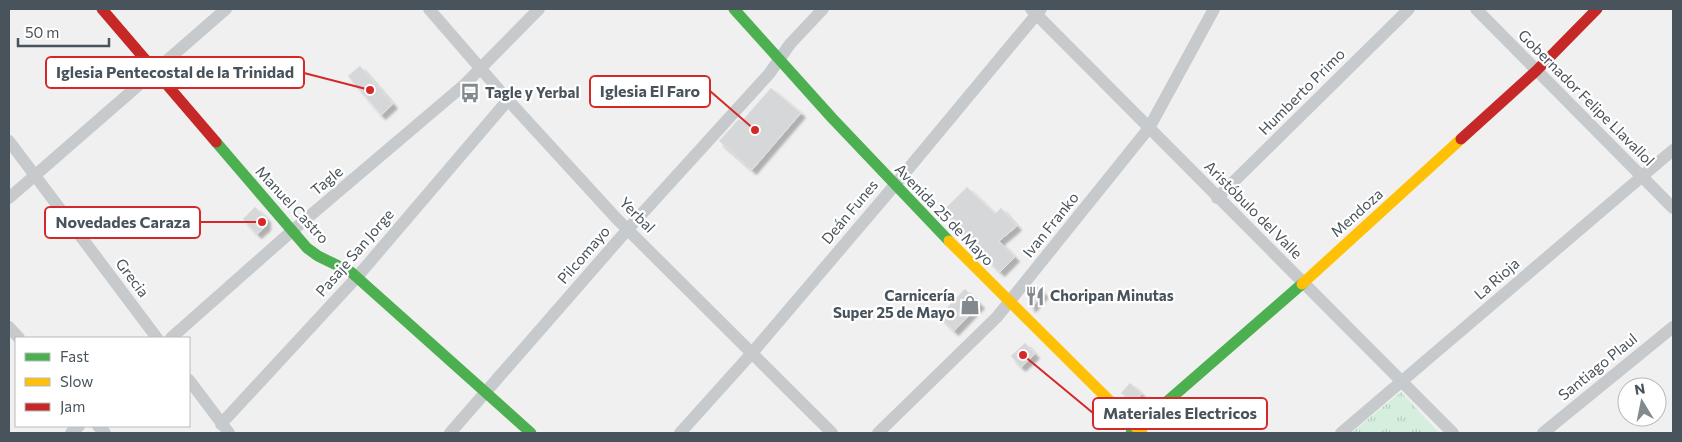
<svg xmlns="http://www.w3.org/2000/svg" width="1682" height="442" viewBox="0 0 1682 442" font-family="Commissioner,sans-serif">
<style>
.park{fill:url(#park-tufts)}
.building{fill:#d6d7d8;stroke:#e1e2e3;filter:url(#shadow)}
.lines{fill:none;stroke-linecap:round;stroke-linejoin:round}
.street{stroke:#c7cacc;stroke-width:12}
.fast{stroke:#4caf50;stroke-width:11}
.slow{stroke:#ffc107;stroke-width:11}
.jam{stroke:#c62828;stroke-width:11}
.labels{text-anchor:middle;stroke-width:4.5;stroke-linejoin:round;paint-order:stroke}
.street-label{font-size:15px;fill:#48535b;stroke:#fff}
.poi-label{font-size:15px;font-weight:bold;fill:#48535b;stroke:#fff;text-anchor:start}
.leader{fill:none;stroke:#d62828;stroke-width:2}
.callout-dot{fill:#d62828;stroke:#fff;stroke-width:2}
.callout{fill:#fff;stroke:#d62828;stroke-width:2}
.callout-label{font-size:16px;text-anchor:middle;font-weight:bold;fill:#48535b}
</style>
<defs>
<pattern id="park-tufts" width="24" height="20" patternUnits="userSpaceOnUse" patternTransform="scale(1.25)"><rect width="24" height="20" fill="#d5eedd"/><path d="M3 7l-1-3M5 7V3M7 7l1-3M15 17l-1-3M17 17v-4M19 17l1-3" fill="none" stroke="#b8cec0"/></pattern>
<filter id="shadow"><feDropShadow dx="4.5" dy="4.5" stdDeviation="1" flood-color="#0004"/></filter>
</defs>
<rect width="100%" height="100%" fill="#f0f0f0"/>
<path class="park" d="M1401,392L1439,433H1351Z"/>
<path class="building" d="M360,66L393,104L381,115L348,76Z
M771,88L801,113L752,170L719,141L739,119L742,121Z
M967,187L995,214L1001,208L1017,226L999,241L1015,257L1000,272L941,213Z
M255,207L266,218V226L257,234L243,219Z
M1036,286L1044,293L1031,308L1028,298Z
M965,289L980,304L954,331L939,316Z
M1025,343L1035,354L1021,367L1011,356Z
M1130,383L1142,394L1137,399H1128L1121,393Z"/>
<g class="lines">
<path class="street" d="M429,9L508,100L616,218L832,433
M1031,9L1453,433
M1476,9L1673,208
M9,141L157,338
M9,198L226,9
M1217,198L1409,9
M9,327L19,338
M171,338L292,231L464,85L539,9
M189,380L229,433
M221,424L357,277L508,100
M98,426L105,433
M71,433L79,426
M450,433L628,229L769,74L790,44L823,9
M680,433L752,353L894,186L1041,9
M878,433L997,317L1149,128L1214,9
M1341,433L1673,150
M1543,433L1673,327"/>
<path class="fast" d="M734,9L832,118L949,241
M216,142L307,248L318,256L351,272L531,433
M1131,433L1302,284"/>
<path class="slow" d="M949,241L1142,433
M1302,284L1461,139"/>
<path class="jam" d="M102,9L216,142
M1461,139L1536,71L1597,9"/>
</g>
<defs>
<symbol id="bus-bare" viewBox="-9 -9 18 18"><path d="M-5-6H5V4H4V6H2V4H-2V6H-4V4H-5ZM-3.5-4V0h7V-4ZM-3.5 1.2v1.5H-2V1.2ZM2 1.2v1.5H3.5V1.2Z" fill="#838a8f" stroke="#fff" stroke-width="2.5" paint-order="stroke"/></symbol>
<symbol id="restaurant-bare" viewBox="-9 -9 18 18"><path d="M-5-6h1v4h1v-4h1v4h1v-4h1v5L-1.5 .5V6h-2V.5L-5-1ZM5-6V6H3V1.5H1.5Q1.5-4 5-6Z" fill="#838a8f" stroke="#fff" stroke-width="2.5" paint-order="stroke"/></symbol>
<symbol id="shop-bare" viewBox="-9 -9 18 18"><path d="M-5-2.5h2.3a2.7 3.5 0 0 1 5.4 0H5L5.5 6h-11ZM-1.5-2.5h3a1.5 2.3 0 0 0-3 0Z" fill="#838a8f" stroke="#fff" stroke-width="2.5" paint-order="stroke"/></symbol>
</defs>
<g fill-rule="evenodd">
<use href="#bus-bare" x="456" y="79" width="28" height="28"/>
<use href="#restaurant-bare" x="1021" y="282" width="28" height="28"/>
<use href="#shop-bare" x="956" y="291" width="28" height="28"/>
</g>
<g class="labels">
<g class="street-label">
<text transform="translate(1302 92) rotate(-45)" y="5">Humberto Primo</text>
<text transform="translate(1586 98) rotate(45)" y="5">Gobernador Felipe Llavallol</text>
<text transform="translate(327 181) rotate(-40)" y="5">Tagle</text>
<text transform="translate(292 205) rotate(47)" y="5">Manuel Castro</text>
<text transform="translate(1253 210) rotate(45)" y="5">Aristóbulo del Valle</text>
<text transform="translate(850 212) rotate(-50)" y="5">Deán Funes</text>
<text transform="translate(1357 213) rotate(-42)" y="5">Mendoza</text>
<text transform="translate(637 215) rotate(45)" y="5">Yerbal</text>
<text transform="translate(944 215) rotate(46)" y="5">Avenida 25 de Mayo</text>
<text transform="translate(1051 225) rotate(-51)" y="5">Ivan Franko</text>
<text transform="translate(355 253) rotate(-49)" y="5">Pasaje San Jorge</text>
<text transform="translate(584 255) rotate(-49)" y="5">Pilcomayo</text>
<text transform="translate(132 278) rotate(53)" y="5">Grecia</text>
<text transform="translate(1497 279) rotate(-41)" y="5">La Rioja</text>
<text transform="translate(1598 367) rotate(-39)" y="5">Santiago Plaul</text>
</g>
<g class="poi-label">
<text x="485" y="98">Tagle y Yerbal</text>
<text x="955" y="301" text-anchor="end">Carnicería<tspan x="955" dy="17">Super 25 de Mayo</tspan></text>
<text x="1050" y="301">Choripan Minutas</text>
</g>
</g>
<path class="leader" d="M370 90L304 73M755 130L710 91M262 222L200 222M1023 355L1093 413"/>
<g class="callout-dot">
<circle cx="370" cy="90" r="5"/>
<circle cx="755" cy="130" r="5"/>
<circle cx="262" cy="222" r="5"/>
<circle cx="1023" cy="355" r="5"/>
</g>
<g class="callout">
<rect x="46" y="57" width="258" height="31" rx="5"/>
<rect x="590" y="76" width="120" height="31" rx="5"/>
<rect x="45" y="207" width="155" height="31" rx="5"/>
<rect x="1093" y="398" width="174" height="31" rx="5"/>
</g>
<g class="callout-label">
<text x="175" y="78">Iglesia Pentecostal de la Trinidad</text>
<text x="650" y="97">Iglesia El Faro</text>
<text x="123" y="228">Novedades Caraza</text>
<text x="1180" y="419">Materiales Electricos</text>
</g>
<rect width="1682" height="442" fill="none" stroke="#48535b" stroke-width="20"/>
<rect x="15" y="337" width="175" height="90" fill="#ffffff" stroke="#b6babd"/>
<rect x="25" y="353" width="25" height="8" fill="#4caf50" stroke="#b6babd"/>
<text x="60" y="362" font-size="15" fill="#48535b">Fast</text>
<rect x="25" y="378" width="25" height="8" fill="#ffc107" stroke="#b6babd"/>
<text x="60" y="387" font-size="15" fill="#48535b">Slow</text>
<rect x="25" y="403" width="25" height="8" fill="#c62828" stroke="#b6babd"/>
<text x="60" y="412" font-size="15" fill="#48535b">Jam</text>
<g transform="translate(1642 402) rotate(350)"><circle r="24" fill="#ffffff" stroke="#b6babd"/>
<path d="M0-4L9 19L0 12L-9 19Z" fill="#838a8f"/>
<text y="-8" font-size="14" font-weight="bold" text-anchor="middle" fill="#48535b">N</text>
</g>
<path d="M18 38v8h91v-8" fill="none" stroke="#48535b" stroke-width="2.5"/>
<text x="25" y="38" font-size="15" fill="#48535b" stroke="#ffffff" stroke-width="4" paint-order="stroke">50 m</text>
</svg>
